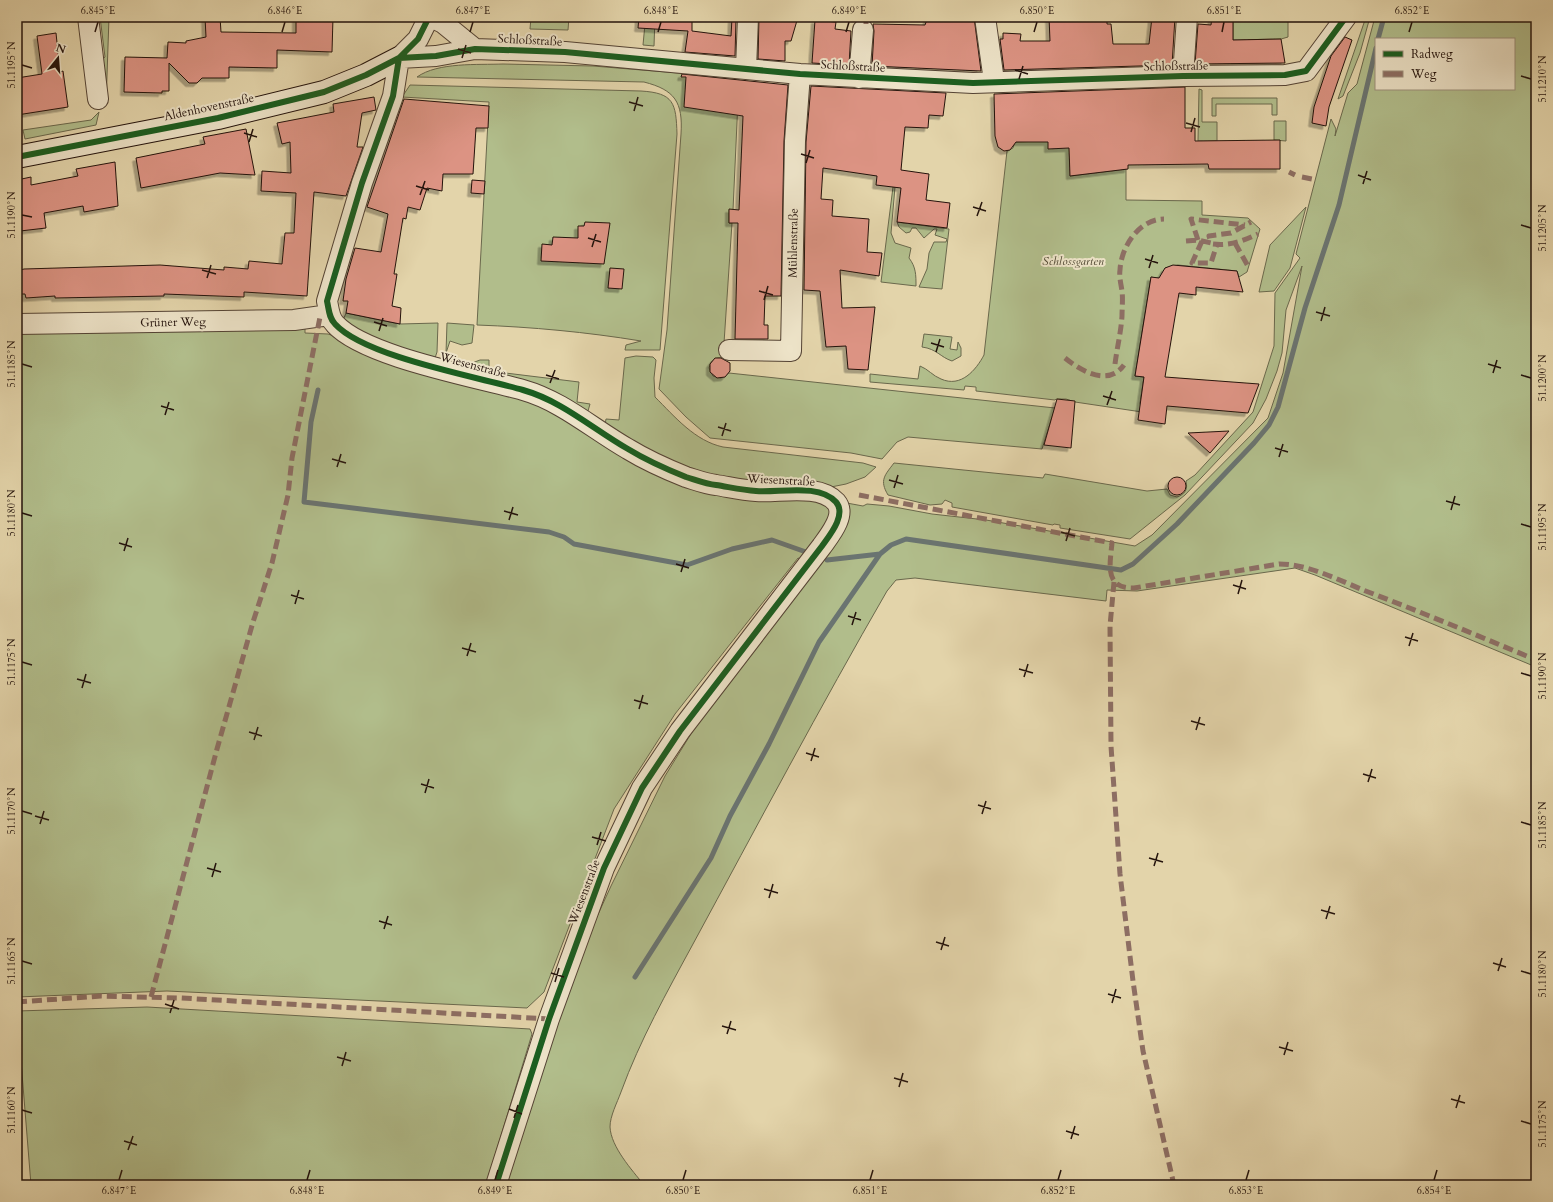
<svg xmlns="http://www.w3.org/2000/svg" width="1553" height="1202" viewBox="0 0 1553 1202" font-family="Cardo,serif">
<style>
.green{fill:#b1bd8b;stroke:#6a684c;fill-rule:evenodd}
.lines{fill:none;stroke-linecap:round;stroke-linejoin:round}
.stream{stroke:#6a7471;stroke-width:5}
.building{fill:#dc9383;stroke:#24130c;filter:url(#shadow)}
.street-casing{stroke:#544334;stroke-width:22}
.secondary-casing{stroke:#24130c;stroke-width:24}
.street{stroke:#ede3c8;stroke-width:20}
.secondary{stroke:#ede3c8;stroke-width:22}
.quiet{stroke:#8d6e63;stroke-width:5;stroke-dasharray:10 5;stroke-linecap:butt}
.cycleway-casing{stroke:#ede3c8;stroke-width:8}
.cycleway{stroke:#1b5e20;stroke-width:6}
.ticks{fill:none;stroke:#24130c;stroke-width:1.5}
.labels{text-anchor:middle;stroke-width:4;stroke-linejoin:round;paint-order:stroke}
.street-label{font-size:12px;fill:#24130c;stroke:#ede3c8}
.park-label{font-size:12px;font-style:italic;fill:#4e4632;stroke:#ede3c8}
.neatline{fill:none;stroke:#24130c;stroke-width:1.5}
.ticks-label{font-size:10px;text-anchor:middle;fill:#24130c}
</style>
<defs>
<filter id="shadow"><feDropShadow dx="-3.5" dy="3.5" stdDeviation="0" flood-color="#0004"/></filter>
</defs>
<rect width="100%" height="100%" fill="#e3d4aa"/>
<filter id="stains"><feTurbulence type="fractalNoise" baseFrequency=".005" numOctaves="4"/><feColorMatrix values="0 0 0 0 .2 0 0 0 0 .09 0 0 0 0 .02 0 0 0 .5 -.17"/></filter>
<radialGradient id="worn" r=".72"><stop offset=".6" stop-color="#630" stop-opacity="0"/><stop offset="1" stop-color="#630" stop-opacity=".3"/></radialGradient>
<path class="green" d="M100,17H109L106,105L103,104L100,61L105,57Z
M531,17H569L568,30L530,29Z
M626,17H655L654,46L643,45L645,24L640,19Z
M1233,17H1288V37L1281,39L1233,40Z
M1366,17H1370L1360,53L1343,96L1338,99Z
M1375,17H1536V667L1315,575L1295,568L1137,591L1107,590L1106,601L915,578L896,580L887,591C820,707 757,826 693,944C667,992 640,1040 621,1092C617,1103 610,1116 610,1127C611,1147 632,1170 644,1185H502L546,1028L611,886L665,776L718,690L813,564L798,558L675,714L614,809L544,992L527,1008L167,991L17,997V331L305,328V333L328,334L533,403L560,417L646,466L863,506L867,504L889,506L932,514L986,520L1135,546L1152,535L1268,418L1283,373L1302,266L1286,310L1282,353L1277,371L1266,399L1253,423L1185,495L1130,539L1060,528V525L1054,524L1053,525L952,507V503L945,500L942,504L930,505L888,495C879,480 885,475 894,463L1043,478L1045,474L1147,491L1167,489L1170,495L1177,497C1185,494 1188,490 1186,481L1195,475L1253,412L1274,346L1275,293L1300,258L1296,254L1331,119L1336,129L1335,136L1348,93L1357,84ZM1376,39H1514V89H1376Z
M503,64L593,66L739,78L733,210H729V223H732L723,358C715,357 711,360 709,368L713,376L721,378L729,373L1055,408L1042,449L908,437L897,442L882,459L851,453L710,438L686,417L659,389L667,330L681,134C683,102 675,90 644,82L417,77C438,62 478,65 503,64Z
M410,85L641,91C674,93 676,103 677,134L660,350H625L626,345L641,341C586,332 532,327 477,325L489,102L402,97Z
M1199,89L1202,90V122H1217V141H1198Z
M1212,98H1277V115H1272V104H1216V116H1212Z
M99,112L96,125L25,139L23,130L91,120Z
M1274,121H1286V141L1274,140Z
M1069,140L1070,176L1126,169V200L1202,201V215L1248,218L1260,229L1247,272L1239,277L1237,271L1178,265L1165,268L1161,279L1151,277L1135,376L1144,377L1140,403L1142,412L1075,402L1066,399H1056L1055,400L976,391V387L965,386L964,390L870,382V374L918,379L920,366C928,369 933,376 941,379C961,388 976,370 984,355L1007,151L1013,148L1015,142Z
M893,187H895L891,233L895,243L911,248L909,258C916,267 916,275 916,286L881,282Z
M1306,207L1290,268L1274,291L1259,292L1270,245Z
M897,222L949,229L942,289L919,287L927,269L929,253L934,242H946L947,239L935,235L937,229H934L924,238L916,228H912L910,232L906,233L899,227Z
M346,313L400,324L438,323L437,352L434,361C408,353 360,340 344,318Z
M447,323L474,325L472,343L462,345L450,341L446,353Z
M924,334L952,337L950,349L957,350L958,342L961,348V356L952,361C940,357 937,349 922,347Z
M636,356L653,357L656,360L654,378L655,397C675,417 695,441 723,447L863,463L876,467L865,477L846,484L831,487L753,484L666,464L605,425L606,419L619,420L625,358Z
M480,360H489V371L579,382L577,402L590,404L588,411H585L471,367L472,363Z
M147,1007L530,1029L532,1034L486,1185H31L17,1011Z"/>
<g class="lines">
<path class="stream" d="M1378,39L1384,17
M318,390L311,422L304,502L549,532L564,537L574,544L687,565L732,549L772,540L806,552
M827,560L880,554L891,545L906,539L1121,570L1133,564L1177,524L1254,443L1269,425L1278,407L1305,308L1339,205L1376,48
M635,977L711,858L730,816L769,744L819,642L880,554"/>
</g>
<path class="building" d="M205,17H220L221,32L296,33V17H333L332,52L277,50V68L229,67V78H202L197,83H189L169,63V91H162V93L124,92L125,57L167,58L168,42L186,43V41L206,37Z
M639,17H692V31L731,36L732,18H736L735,56L685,52L688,31L638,28Z
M759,17H798L791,41H785V61L758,59Z
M928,17H974L981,71L872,66L874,31L873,24L925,25Z
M1049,17H1107V24H1111L1113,44H1149L1152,17H1175L1172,65L1004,70L1000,39H1003V33L1021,34L1020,41H1050Z
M1212,17H1233V40L1281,39L1285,63L1195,64L1198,24L1211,25Z
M815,20L836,22L835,29L851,31L849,65L812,63Z
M56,33L60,72L63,71L68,107L17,115V78L42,74L37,36Z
M1345,37L1352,40L1329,107L1326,126L1312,123L1314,107L1331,56Z
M682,74L788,85L784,141L781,296H765L764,325H768V339H735L738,223H729V209L739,210L743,116L684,107L686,77H681Z
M811,86L946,93L943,116L929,115L928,128L905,127L901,170L929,174L926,200L950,203L947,228L897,222L901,188L876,185L877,176L823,168L821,199L833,200L832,216L869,219L867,252L882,253L879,276L840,270L842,308L875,307L868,370L848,369L846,346L826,347L820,291L804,290L806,142Z
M1185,87V128H1195V141L1280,140V169H1209L1208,164L1128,165V169L1070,176L1069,148L1048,149V142H1016L1010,150L1004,151L998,147L995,136L994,94Z
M374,97L376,110L362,113L357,147H363L346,196L314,192L307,296L244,292V297L164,294V296L55,298V296L26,298L25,294H17V271L24,269L160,265L224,270V267L248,269L249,261L282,264L285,233H294L296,193L261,191L262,171L291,173L290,142L282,144L277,123L334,112L333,104Z
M404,99L489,106L488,128H476L473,174H443L442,191L427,188L420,210L408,207L406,219L403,218L394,274H397L392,306L401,308L400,324L346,313L348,301H343L346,279L355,248L381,252L388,214L367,207Z
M246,129L255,175L220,173L141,188L136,158L205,144L203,137Z
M115,162L118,206L84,212L83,206L44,213L46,228L20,231V218H17V180L31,177V185L78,176L76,169Z
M472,180L485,181L484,194L471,193Z
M585,222L610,223L604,264L541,261L542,244L552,245L553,237L578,238V226H584Z
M1173,265L1237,271L1243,292L1196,287V295L1179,293L1165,377L1259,384L1248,413L1167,406L1165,424L1138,420L1144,377L1135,376L1151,277L1159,278L1165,268Z
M610,268L624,269L622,289L608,288Z
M715,358H721L730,363V371L725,377L717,378L710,372V364Z
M1057,399L1075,401L1071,448L1044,445Z
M1229,431L1210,453L1188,433Z
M1168 486a9 9 0 1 1 18 0a9 9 0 1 1-18 0Z"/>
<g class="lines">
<defs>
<path id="street" d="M88,17L98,99
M431,17L443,23L475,49
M985,17L994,81
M399,58L393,96L362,183L327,301C329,310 329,318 335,324C365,357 478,377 523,390C562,401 593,429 628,449C646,460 666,469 686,477C696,480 706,484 716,485C729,487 742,490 756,491C779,493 819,483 836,502C847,515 829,536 822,546L680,731L642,788L604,868L549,1019L496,1185
M399,58L436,56L475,49L565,52L800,74L973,83L1183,76L1285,75L1306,71L1346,17
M399,58L418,39L429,17
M746,69L748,17
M1183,76L1187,17
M859,78L863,30
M17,324L294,320L329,315
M729,350L791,351L795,141L800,74"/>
<path id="secondary" d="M17,157L218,118L324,92L366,75L399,58"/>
</defs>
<use href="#street" class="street-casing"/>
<use href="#secondary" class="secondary-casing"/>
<use href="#street" class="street"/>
<use href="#secondary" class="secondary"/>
<path class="quiet" d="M866,17V24
M1289,172L1295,175
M1302,177L1312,179
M1198,240L1191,219L1245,225
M1186,241L1198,240L1211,243L1209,236L1231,233L1251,222
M1202,241L1192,263H1211L1217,244
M1235,243L1249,268
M1213,244C1230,246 1243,241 1258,234
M1065,358C1081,371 1108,387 1124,365
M1115,364C1117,348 1121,332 1122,316C1122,308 1123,299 1122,291C1121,284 1119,277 1120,270C1121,247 1139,219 1164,219
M859,495L1112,543C1110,564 1104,589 1134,588L1279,564C1307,564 1337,579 1363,590C1421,612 1479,636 1536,660
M1114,582L1110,626L1111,746L1120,874L1133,981L1143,1051L1174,1185
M151,997L217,749L253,622L272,563L288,495L292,458L320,317
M17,1002L101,996L181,998L549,1019"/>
<defs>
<path id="cycleway" d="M399,58L393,96L362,183L327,301C329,310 329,318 335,324C365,357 478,377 523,390C562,401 593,429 628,449C646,460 666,469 686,477C696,480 706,484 716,485C729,487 742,490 756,491C779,493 819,483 836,502C847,515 829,536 822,546L680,731L642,788L604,868L549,1019L496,1185
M399,58L436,56L475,49L565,52L800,74L973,83L1183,76L1285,75L1306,71L1346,17
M17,157L218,118L324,92L366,75L399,58L418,39L429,17"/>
</defs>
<use href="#cycleway" class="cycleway-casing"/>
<use href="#cycleway" class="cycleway"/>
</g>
<path class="ticks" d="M95,32L98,22M282,32L285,22M470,32L473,22M658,32L661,22M846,32L849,22M1034,32L1037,22M1222,32L1224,22M1409,32L1412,22M458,49L471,53M462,58L466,45M22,65L32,68M1015,70L1028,74M1521,76L1531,79M1019,79L1023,66M629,102L643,106M634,111L638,97M1186,123L1200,127M1191,132L1195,118M244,133L257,137M249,142L253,129M801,154L814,158M806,163L810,150M1358,175L1371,180M1363,184L1367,171M416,186L429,190M420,195L425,181M973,207L986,211M22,215L32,217M977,216L982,202M1521,225L1531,228M588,238L601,242M592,247L596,234M1145,259L1158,263M1149,268L1153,255M202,270L216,274M207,278L211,265M759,291L773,295M764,300L768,286M1316,312L1330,316M1321,321L1325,307M374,322L387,326M379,331L383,318M931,343L944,347M936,352L940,339M22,364L32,367M1488,364L1501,368M1493,373L1497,360M546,375L559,379M1521,375L1531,378M550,383L555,370M1103,396L1116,400M1107,405L1112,391M161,406L174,410M165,415L169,402M718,427L731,431M722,436L726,423M1275,448L1288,452M1279,457L1283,444M332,459L346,463M337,467L341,454M889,480L903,484M894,488L898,475M1446,501L1460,505M1451,510L1455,496M504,511L518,515M22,513L32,516M509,520L513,507M1521,524L1531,527M1061,532L1075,536M1066,541L1070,528M119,543L132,547M124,551L128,538M676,564L689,568M681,572L685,559M1233,585L1246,589M1238,594L1242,580M291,595L304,599M295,604L299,590M848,616L861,620M852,625L856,612M1405,637L1418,641M1409,646L1413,633M462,648L476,652M467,656L471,643M22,662L32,665M1019,669L1033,673M1521,673L1531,676M1024,677L1028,664M77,679L91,683M82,688L86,674M634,700L648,704M639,709L643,695M1191,721L1205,725M1196,730L1200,717M249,732L262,736M254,740L258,727M806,753L819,757M811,761L815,748M1363,774L1376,778M1368,782L1372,769M421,784L434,788M425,793L429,779M978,805L991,809M22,811L32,814M982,814L986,801M35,816L49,820M1521,822L1531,825M40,824L44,811M592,837L606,841M597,845L601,832M1149,858L1163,862M1154,866L1158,853M207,868L221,872M212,877L216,863M764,889L778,893M769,898L773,884M1321,910L1335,914M1326,919L1330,906M379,921L392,925M384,929L388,916M936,942L949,946M941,950L945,937M22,961L32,964M1493,963L1506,967M1498,971L1502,958M1521,971L1531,974M551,973L564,977M555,982L559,968M1108,994L1121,998M1112,1003L1116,989M165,1004L179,1009M170,1013L174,1000M722,1026L736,1030M727,1034L731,1021M1279,1047L1293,1051M1284,1055L1288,1042M337,1057L351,1061M342,1066L346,1052M894,1078L908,1082M899,1087L903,1073M1451,1099L1465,1103M1456,1108L1460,1095M509,1109L522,1114M22,1110L32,1113M514,1118L518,1105M1521,1121L1531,1124M1066,1131L1079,1135M1071,1139L1075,1126M124,1141L137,1145M128,1150L133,1136M119,1180L122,1170M307,1180L310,1170M495,1180L498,1170M683,1180L686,1170M870,1180L873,1170M1058,1180L1061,1170M1246,1180L1249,1170M1434,1180L1437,1170"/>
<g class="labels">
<g class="street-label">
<text transform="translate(530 40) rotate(3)" y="4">Schloßstraße</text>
<text transform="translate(853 66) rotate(3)" y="4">Schloßstraße</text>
<text transform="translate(1176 66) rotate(-1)" y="4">Schloßstraße</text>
<text transform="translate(209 107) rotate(-12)" y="4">Aldenhovenstraße</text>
<text transform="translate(793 243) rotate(-89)" y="4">Mühlenstraße</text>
<text transform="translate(173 322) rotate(-1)" y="4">Grüner Weg</text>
<text transform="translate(473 365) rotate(15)" y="4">Wiesenstraße</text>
<text transform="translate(781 480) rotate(3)" y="4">Wiesenstraße</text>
<text transform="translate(584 892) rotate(-69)" y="4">Wiesenstraße</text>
</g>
<g class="park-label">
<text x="1073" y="265">Schlossgarten</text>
</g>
</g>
<rect width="1553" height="1202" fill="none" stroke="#e3d4aa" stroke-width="44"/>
<rect x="1375" y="38" width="140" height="52" fill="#ede3c8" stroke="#9d907d"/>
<rect x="1383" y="51" width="20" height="6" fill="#1b5e20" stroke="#9d907d"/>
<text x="1411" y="58" font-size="12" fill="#24130c">Radweg</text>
<rect x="1383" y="71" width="20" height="6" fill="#8d6e63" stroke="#9d907d"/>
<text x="1411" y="78" font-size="12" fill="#24130c">Weg</text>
<g transform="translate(58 58) rotate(17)" stroke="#ede3c8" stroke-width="3" paint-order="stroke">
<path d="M0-3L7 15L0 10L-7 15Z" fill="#24130c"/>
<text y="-6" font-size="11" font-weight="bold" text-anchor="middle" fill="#24130c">N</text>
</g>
<rect x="22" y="22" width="1509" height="1158" class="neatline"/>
<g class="ticks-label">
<text x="98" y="14">6.845°E</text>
<text x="285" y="14">6.846°E</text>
<text x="473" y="14">6.847°E</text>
<text x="661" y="14">6.848°E</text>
<text x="849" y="14">6.849°E</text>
<text x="1037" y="14">6.850°E</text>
<text x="1224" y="14">6.851°E</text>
<text x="1412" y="14">6.852°E</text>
<text transform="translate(11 65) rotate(-90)" y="4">51.1195°N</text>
<text transform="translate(1542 79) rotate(-90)" y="4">51.1210°N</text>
<text transform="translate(11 215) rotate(-90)" y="4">51.1190°N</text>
<text transform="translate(1542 228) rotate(-90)" y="4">51.1205°N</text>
<text transform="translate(11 364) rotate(-90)" y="4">51.1185°N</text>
<text transform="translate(1542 378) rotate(-90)" y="4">51.1200°N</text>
<text transform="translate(11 513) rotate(-90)" y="4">51.1180°N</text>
<text transform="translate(1542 527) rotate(-90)" y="4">51.1195°N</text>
<text transform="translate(11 662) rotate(-90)" y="4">51.1175°N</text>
<text transform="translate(1542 676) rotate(-90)" y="4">51.1190°N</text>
<text transform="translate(11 811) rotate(-90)" y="4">51.1170°N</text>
<text transform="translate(1542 825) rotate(-90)" y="4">51.1185°N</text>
<text transform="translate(11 961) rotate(-90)" y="4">51.1165°N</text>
<text transform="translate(1542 974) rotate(-90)" y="4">51.1180°N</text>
<text transform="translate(11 1110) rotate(-90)" y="4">51.1160°N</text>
<text transform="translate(1542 1124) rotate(-90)" y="4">51.1175°N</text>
<text x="119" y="1194">6.847°E</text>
<text x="307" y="1194">6.848°E</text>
<text x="495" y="1194">6.849°E</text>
<text x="683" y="1194">6.850°E</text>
<text x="870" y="1194">6.851°E</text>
<text x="1058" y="1194">6.852°E</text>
<text x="1246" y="1194">6.853°E</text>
<text x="1434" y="1194">6.854°E</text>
</g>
<rect width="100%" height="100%" filter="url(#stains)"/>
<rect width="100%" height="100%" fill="url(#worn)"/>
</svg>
